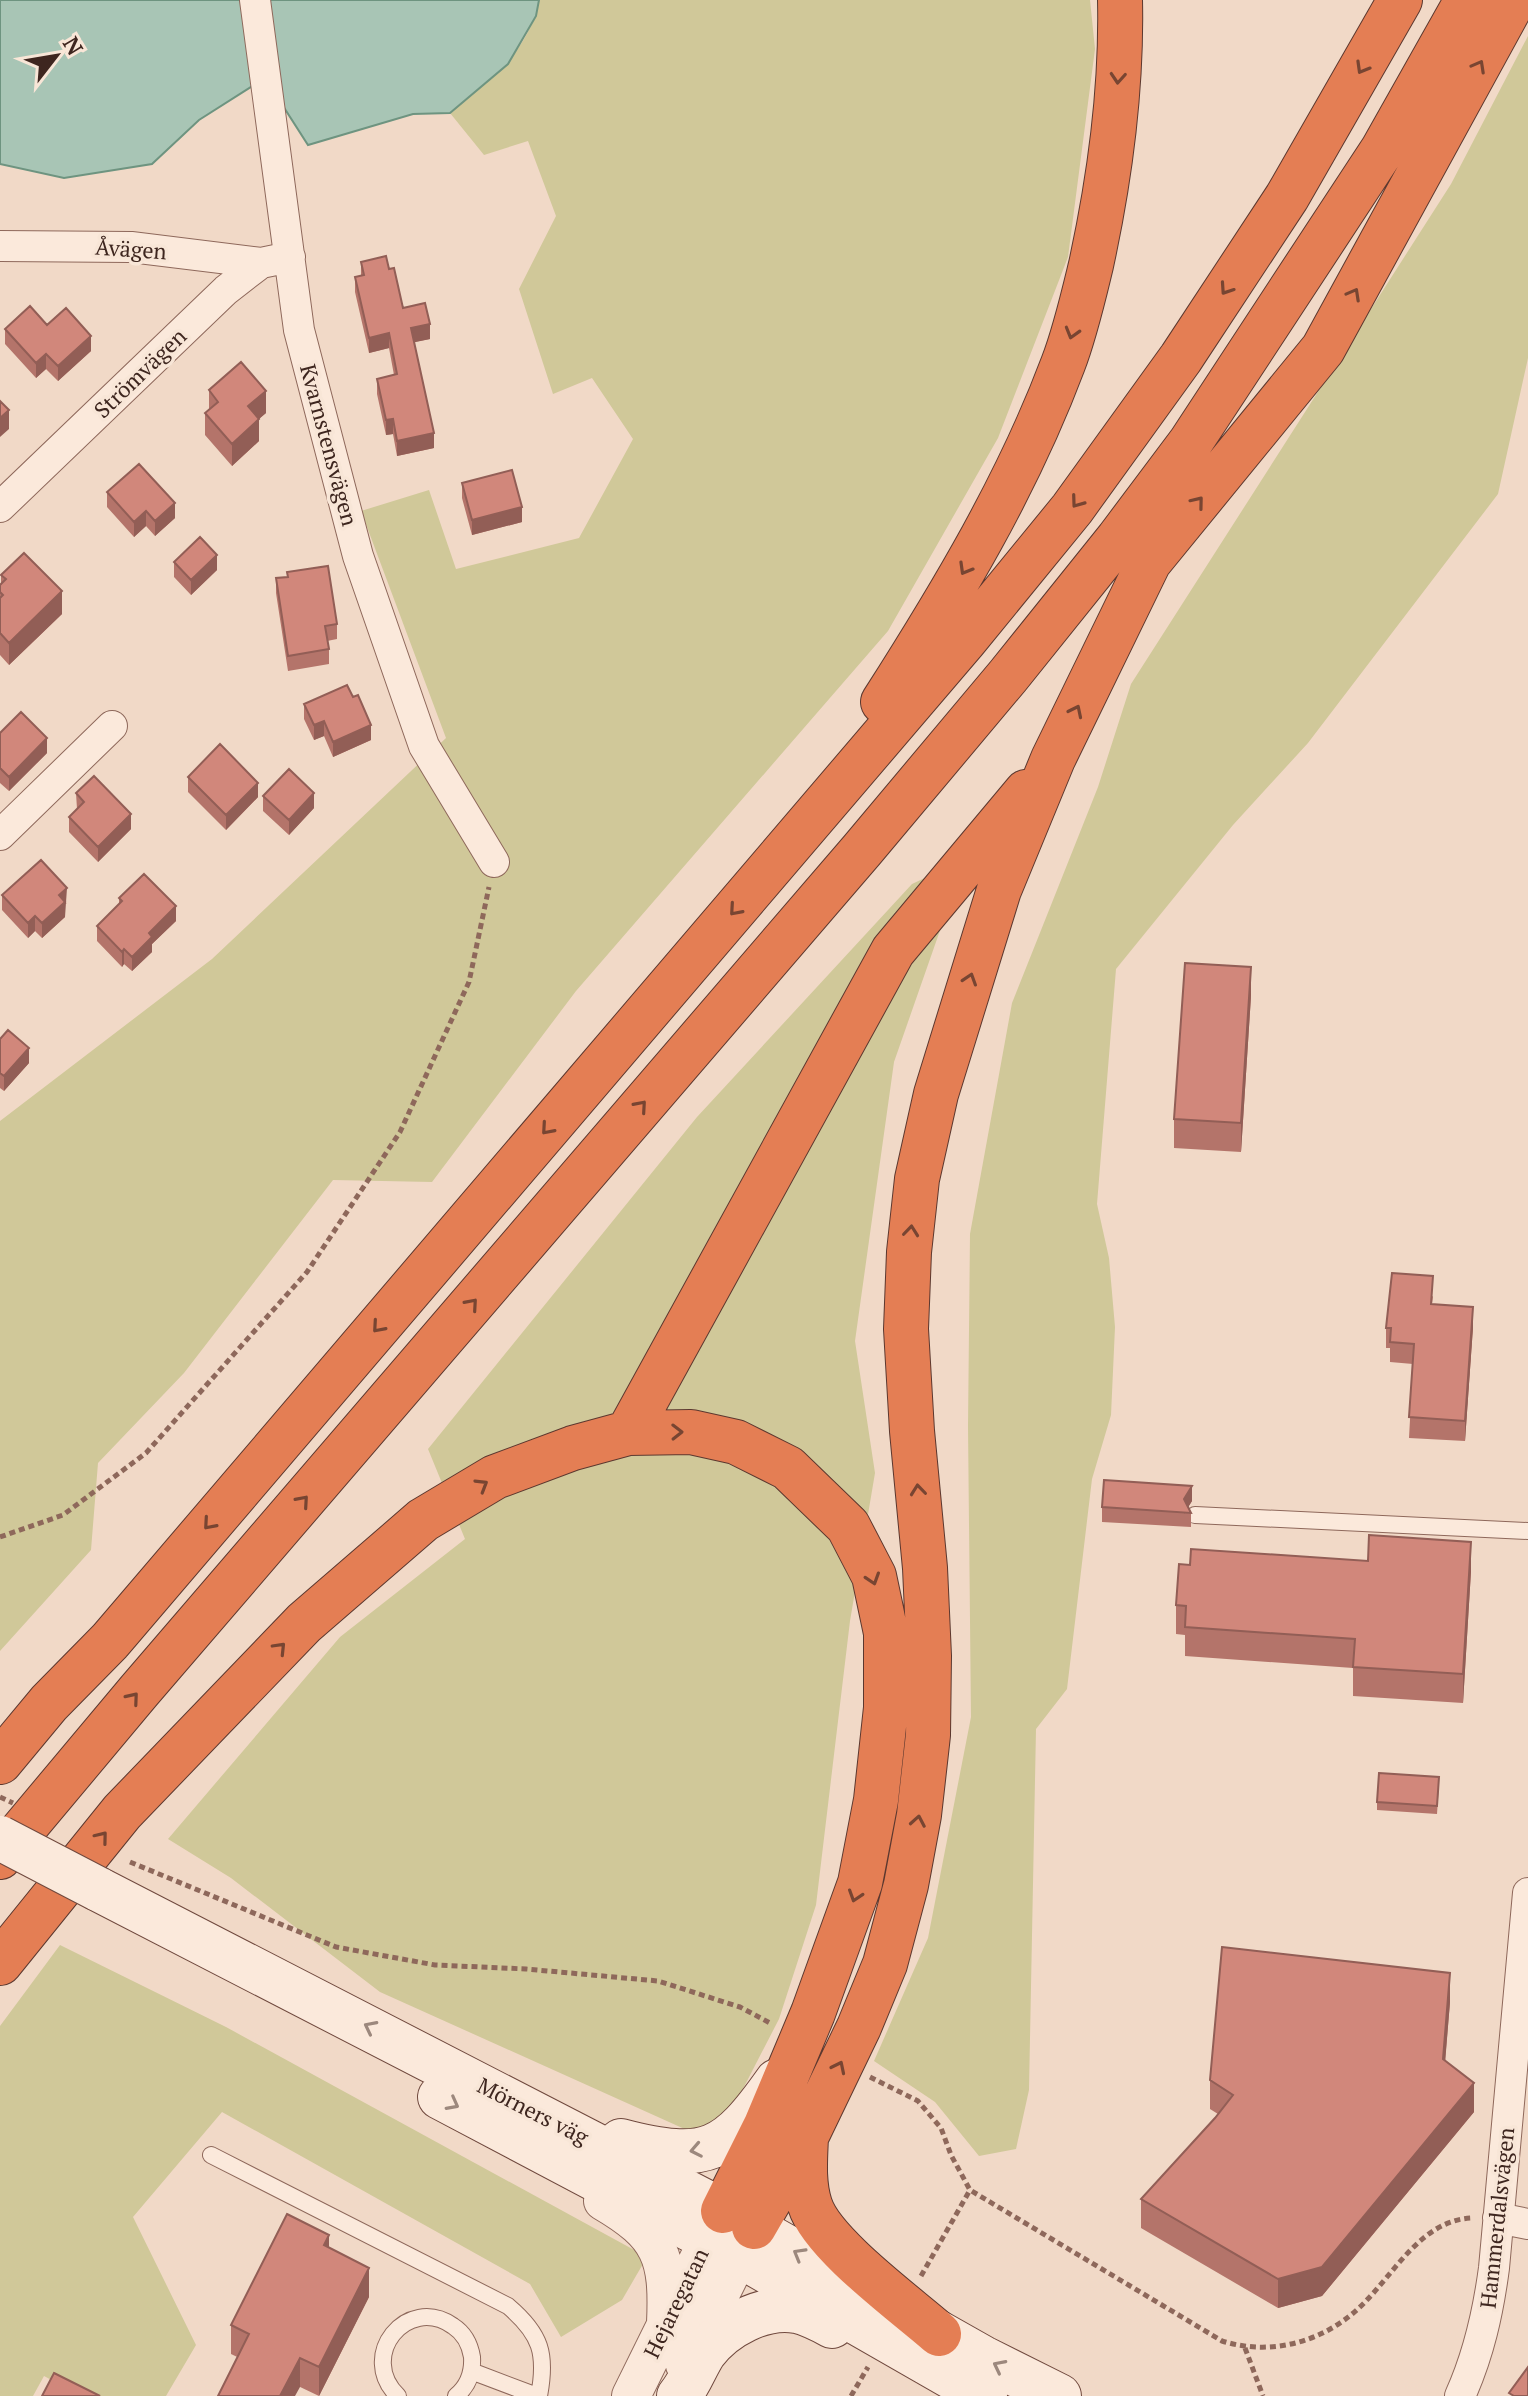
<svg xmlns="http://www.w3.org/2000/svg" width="1528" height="2396" viewBox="0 0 1528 2396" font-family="'PT Serif',serif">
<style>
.green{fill:#d0c899}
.water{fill:#a8c5b5;stroke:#6e9480;stroke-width:2}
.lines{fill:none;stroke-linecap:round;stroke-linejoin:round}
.service-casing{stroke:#8e685b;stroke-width:18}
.minor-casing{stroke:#8e685b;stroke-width:32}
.tertiary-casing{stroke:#8e685b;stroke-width:40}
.secondary-casing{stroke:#70493e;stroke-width:46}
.motorway-casing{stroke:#5c382f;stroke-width:46}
.path{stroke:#8e685b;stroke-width:5;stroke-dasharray:6 4;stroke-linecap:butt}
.service{stroke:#fbe9db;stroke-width:16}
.minor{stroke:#fbe9db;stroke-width:30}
.tertiary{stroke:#fbe9db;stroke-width:38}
.secondary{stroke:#fbe9db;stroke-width:44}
.motorway{stroke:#e47e54;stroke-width:44}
.secondary-bridge-casing{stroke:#70493e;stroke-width:46;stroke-linecap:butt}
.path-bridge{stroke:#8e685b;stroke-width:5;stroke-dasharray:6 4;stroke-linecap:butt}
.secondary-bridge{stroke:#fbe9db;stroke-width:44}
.wall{fill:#b4746a}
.shaded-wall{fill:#925e56}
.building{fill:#d1877b;stroke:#925e56;stroke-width:2}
.oneway{stroke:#784532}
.oneway2{stroke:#9c887d}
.labels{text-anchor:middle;stroke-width:7;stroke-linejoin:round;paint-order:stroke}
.street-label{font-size:22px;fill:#3e261f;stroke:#f8e6d7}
</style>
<rect width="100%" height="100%" fill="#f1d9c7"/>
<path class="green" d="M539,0H1090L1095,49L1068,257L998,438L888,631L576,991L432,1182L333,1180L184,1373L98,1463L91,1550L0,1651V1121L212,959L446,738L361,511L429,490L456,569L579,538L633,439L592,378L553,394L519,289L556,216L528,141L484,155L450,113C489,80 528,54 539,0Z
M1528,36V358L1498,494L1308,743L1233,825L1116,969L1097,1204L1109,1258L1115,1327L1111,1415L1092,1479L1067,1689L1036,1729L1029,2090L1016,2149L979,2156L935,2102L874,2061L928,1938L971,1717L968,1426L970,1234L1012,1003L1098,787L1131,684L1451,184Z
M965,859L894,1062L855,1341L875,1473L850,1621L816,1905L779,2019L728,2118L689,2131L380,1992L231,1878L168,1839L340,1637L465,1539L428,1449L697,1117L912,884Z
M60,1945L226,2027L647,2257L622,2300L561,2337L530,2284L222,2112L133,2217L196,2345L166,2396H81L44,2376L33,2396H0V2026Z"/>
<path class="water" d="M0,0H539L536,16L508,64L450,113L413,114L308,145L265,78L199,120L152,164L64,178L0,164Z"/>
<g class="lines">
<defs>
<path id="service" d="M1195,1515L1528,1531
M211,2155L508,2306C541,2334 547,2354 539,2396
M471,2371L537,2396
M398,2396C357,2356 407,2294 453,2326C464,2333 470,2345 472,2357C473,2373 468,2386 456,2396"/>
<path id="minor" d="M255,0L299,330L358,556L424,746L494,862
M0,246L131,247L261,263
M0,507L226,290L261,263L290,257
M0,835L112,726
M1498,2218L1528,2224
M1460,2396C1479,2354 1488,2313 1494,2268L1528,1893"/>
<path id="tertiary" d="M603,2201C661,2235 669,2257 666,2323
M685,2365L752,2230
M631,2396L722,2212"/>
<path id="secondary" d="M98,1889L723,2211L983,2358L1059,2396
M440,2097L739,2255L985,2396
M621,2141C707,2163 726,2153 777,2081
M679,2396C690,2383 695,2367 704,2353C724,2326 764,2305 797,2311C809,2314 821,2320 832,2326"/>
<path id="motorway" d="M883,702C952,594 1018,484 1063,364C1075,333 1083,298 1091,265C1110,178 1122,90 1120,0
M628,1433L893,951L1026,792
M0,1762L49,1703L110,1641L965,640L1072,509L1181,358L1287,197L1400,0
M0,1857L139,1691L862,850L1008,676L1118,539L1190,443L1383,149L1467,0
M0,1963L122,1812L304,1623L423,1520L495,1477L573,1448L628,1433L691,1432L736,1442L788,1468L848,1526L874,1576L886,1633V1708L876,1800L860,1883L813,2013L766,2125L723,2211
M806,2137C805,2160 803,2183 810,2205C822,2244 906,2305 939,2334
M754,2227L806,2137L859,2027L885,1964L906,1885L919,1815L928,1735L929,1656L925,1568L912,1431L906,1329L909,1252L917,1179L936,1094L999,890L1053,759L1149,562L1323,349L1514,0"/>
</defs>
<use href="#service" class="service-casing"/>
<use href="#minor" class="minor-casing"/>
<use href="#tertiary" class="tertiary-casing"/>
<use href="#secondary" class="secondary-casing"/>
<use href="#motorway" class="motorway-casing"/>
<path class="path" d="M0,1537L63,1515L146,1453L307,1272L400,1132L469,982L489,887
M130,1862L336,1947L435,1965L526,1969L658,1981L740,2007L772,2024
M870,2077L918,2101L941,2128L951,2155L970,2190L1222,2341C1273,2357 1327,2341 1364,2303C1396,2271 1423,2219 1473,2218
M921,2276L970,2190
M1245,2348L1263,2396
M851,2396L868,2367"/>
<use href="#service" class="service"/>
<use href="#minor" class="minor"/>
<use href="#tertiary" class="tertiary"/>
<use href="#secondary" class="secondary"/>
<use href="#motorway" class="motorway"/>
<defs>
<path id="secondary-bridge" d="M0,1838L98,1889"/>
</defs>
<use href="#secondary-bridge" class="secondary-bridge-casing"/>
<path class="path-bridge" d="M0,1797L13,1803"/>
<use href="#secondary-bridge" class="secondary-bridge"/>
</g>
<path class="wall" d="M361,262L389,269L403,308L430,339L414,342L434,448L397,456L393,434L386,435L377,394V379L394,375L389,348L369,353L355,292V277L361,275Z
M47,325L91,351L58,381L46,369L36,378L5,344V329Z
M209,390L266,413L259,419V441L232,466L205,435V413L209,410Z
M462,483L522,522L472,535L462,498Z
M107,492L175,518L155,536L146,526L134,537L107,507Z
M174,562L217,570L191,595L174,577Z
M1,575L62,614L9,665L0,655V585L1,583Z
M287,577L337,624V639L327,641L329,649V664L288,671L276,593V578Z
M304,704L371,740L333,757L324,736L314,740L304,719Z
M0,733L47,753L9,791L0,783Z
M188,777L258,797L226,830L188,792Z
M76,793L131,829L98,862L69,832V817L77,809Z
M263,796L314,808L289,835L263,811Z
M2,895L67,903L65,904V917L42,938L35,931L28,938L2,910Z
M119,898L176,921L152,944V952L132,971L124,964L122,967L97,941V926L119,904Z
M1251,996L1241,1152L1174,1148V1119Z
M0,1039L29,1063L4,1091L0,1088Z
M1433,1296L1432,1304L1473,1327L1465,1441L1409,1438L1413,1364L1390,1362V1348H1386V1328Z
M1192,1501L1188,1507L1191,1513V1527L1102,1522V1507Z
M1190,1565L1471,1571L1463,1703L1353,1696V1668L1185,1656V1635L1176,1634V1605Z
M1439,1784L1437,1814L1377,1810V1802Z
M1450,2002L1445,2061L1474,2112L1322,2296L1278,2308L1141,2228V2199L1218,2114L1210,2109V2080Z
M329,2248L369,2297L319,2396L231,2354V2325Z"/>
<path class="shaded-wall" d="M430,324V339L411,343V328Z
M389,333V348L369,353V338Z
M91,336V351L58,381V366Z
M46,354V369L36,378V363Z
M266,391V413L248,428V406Z
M9,410V429L0,437V418Z
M259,419V441L232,466V444Z
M393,419V434L386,435V420Z
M434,433V448L397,456V441Z
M175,503V518L155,536V521Z
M522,507V522L472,535V520Z
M146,511V526L134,537V522Z
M217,555V570L191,595V580Z
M62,591V614L9,665V643Z
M324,721V736L314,740V725Z
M371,725V740L333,757V742Z
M47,738V753L9,791V777Z
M258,783V797L226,830V815Z
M314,793V808L289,835V820Z
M131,814V829L98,862V847Z
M67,888L65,917L42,938V923L59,895Z
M176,906V921L152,944V952L132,971V957L149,933Z
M35,916V931L28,938V923Z
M124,949V964L122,967V952Z
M1251,967V996L1241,1152V1123Z
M29,1048V1063L4,1091V1076Z
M1473,1307V1327L1465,1441V1421Z
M1192,1486V1501L1184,1514V1499Z
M1471,1542V1571L1463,1703V1674Z
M1450,1973V2002L1443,2088V2059Z
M1474,2083V2112L1322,2296L1278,2308V2279Z
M329,2235V2264L324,2245Z
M369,2268V2297L319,2396V2367Z
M300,2358V2387L295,2396H280Z"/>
<path class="building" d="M386,256L389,269L394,268L403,308L425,303L430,324L411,328L434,433L397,441L393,419L386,420L377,379L397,374L389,333L369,338L355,277L364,275L361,262Z
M30,306L47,325L66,308L91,336L58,366L46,354L36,363L5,329Z
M241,362L266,391L248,406L259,419L232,444L205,413L218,402L209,390Z
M0,401L9,410L0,418Z
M139,464L175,503L155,521L146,511L134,522L107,492Z
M512,470L522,507L472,520L462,483Z
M200,537L217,555L191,580L174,562Z
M24,553L62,591L9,643L0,633V598L3,595L0,592V585L6,579L1,575Z
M328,566L337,624L325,626L329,649L288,656L276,578L288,577L287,572Z
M347,685L353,697L358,695L371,725L333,742L324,721L314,725L304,704Z
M21,712L47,738L9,777L0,768V733Z
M220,744L258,783L226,815L188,777Z
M289,769L314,793L289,820L263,796Z
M94,776L131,814L98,847L69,817L84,802L76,793Z
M41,860L67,888L59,895L65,902L42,923L35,916L28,923L2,895Z
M144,874L176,906L149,933L152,937L132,957L124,949L122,952L97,926L122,901L119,898Z
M1185,963L1251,967L1241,1123L1174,1119Z
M8,1030L29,1048L4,1076L0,1073V1039Z
M1392,1273L1433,1276L1431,1304L1473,1307L1465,1421L1409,1417L1414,1344L1390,1342L1391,1328H1386Z
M1104,1480L1192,1486L1184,1499L1191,1513L1102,1507Z
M1369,1535L1471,1542L1463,1674L1353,1667L1355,1639L1185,1627L1186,1606L1176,1605L1179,1564L1190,1565L1191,1549L1368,1561Z
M1379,1773L1439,1777L1437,1806L1377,1802Z
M1222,1947L1450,1973L1443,2059L1474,2083L1322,2267L1278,2279L1141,2199L1215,2118L1233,2095L1210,2080Z
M287,2214L329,2235L324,2245L369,2268L319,2367L300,2358L280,2396H218L249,2334L231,2325Z
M1528,2367V2396H1514L1509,2393Z
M54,2373L100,2396H42Z"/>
<defs><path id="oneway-chevron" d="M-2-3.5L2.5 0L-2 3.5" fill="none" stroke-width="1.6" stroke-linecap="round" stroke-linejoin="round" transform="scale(2)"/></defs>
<g class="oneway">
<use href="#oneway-chevron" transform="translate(1479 66) rotate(-61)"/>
<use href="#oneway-chevron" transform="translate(1362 68) rotate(120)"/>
<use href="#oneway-chevron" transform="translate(1118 78) rotate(94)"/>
<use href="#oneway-chevron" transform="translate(1226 289) rotate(124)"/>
<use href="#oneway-chevron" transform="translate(1354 294) rotate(-61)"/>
<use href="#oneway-chevron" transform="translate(1072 333) rotate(106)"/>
<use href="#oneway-chevron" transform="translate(1077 502) rotate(126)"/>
<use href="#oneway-chevron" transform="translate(1198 502) rotate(-51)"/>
<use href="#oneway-chevron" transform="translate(965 569) rotate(120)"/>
<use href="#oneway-chevron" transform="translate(1076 711) rotate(-64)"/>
<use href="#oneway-chevron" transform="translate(735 910) rotate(131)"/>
<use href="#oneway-chevron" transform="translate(970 979) rotate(-72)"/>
<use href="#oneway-chevron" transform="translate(641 1106) rotate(-49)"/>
<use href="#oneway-chevron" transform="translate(547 1129) rotate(131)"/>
<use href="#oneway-chevron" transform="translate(911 1231) rotate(-84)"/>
<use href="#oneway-chevron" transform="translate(472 1304) rotate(-49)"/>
<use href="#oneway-chevron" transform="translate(378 1327) rotate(131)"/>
<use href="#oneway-chevron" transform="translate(677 1432) rotate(-1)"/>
<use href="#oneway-chevron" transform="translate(482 1485) rotate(-31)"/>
<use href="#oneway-chevron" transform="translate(918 1490) rotate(-96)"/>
<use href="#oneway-chevron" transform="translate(303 1501) rotate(-49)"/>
<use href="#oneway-chevron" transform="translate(209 1524) rotate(131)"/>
<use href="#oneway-chevron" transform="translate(873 1579) rotate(72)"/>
<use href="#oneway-chevron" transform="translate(280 1648) rotate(-46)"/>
<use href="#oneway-chevron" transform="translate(133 1698) rotate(-50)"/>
<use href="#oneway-chevron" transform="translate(918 1821) rotate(-80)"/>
<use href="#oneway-chevron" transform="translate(102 1837) rotate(-51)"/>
<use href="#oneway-chevron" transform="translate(855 1896) rotate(108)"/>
<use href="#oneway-chevron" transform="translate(839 2067) rotate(-64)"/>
</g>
<g class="oneway2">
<use href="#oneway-chevron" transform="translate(370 2027) rotate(-153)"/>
<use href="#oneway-chevron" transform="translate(453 2104) rotate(28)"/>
<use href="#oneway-chevron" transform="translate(696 2150) rotate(169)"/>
<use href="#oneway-chevron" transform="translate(799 2254) rotate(-150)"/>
<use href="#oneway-chevron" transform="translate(999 2366) rotate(-153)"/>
</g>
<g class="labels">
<g class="street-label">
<text transform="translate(131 249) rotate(4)" y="8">Åvägen</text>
<text transform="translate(140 373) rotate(-44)" y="8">Strömvägen</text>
<text transform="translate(329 445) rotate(75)" y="8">Kvarnstensvägen</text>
<text transform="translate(533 2111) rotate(27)" y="8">Mörners väg</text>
<text transform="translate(1497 2218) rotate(-84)" y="8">Hammerdalsvägen</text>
<text transform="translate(676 2303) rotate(-64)" y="8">Hejaregatan</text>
</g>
</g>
<g transform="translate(56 56) rotate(59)" stroke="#f8e6d7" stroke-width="6" paint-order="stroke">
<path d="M0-6L14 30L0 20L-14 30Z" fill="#3e261f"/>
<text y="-12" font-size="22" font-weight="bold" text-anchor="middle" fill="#3e261f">N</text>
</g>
</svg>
